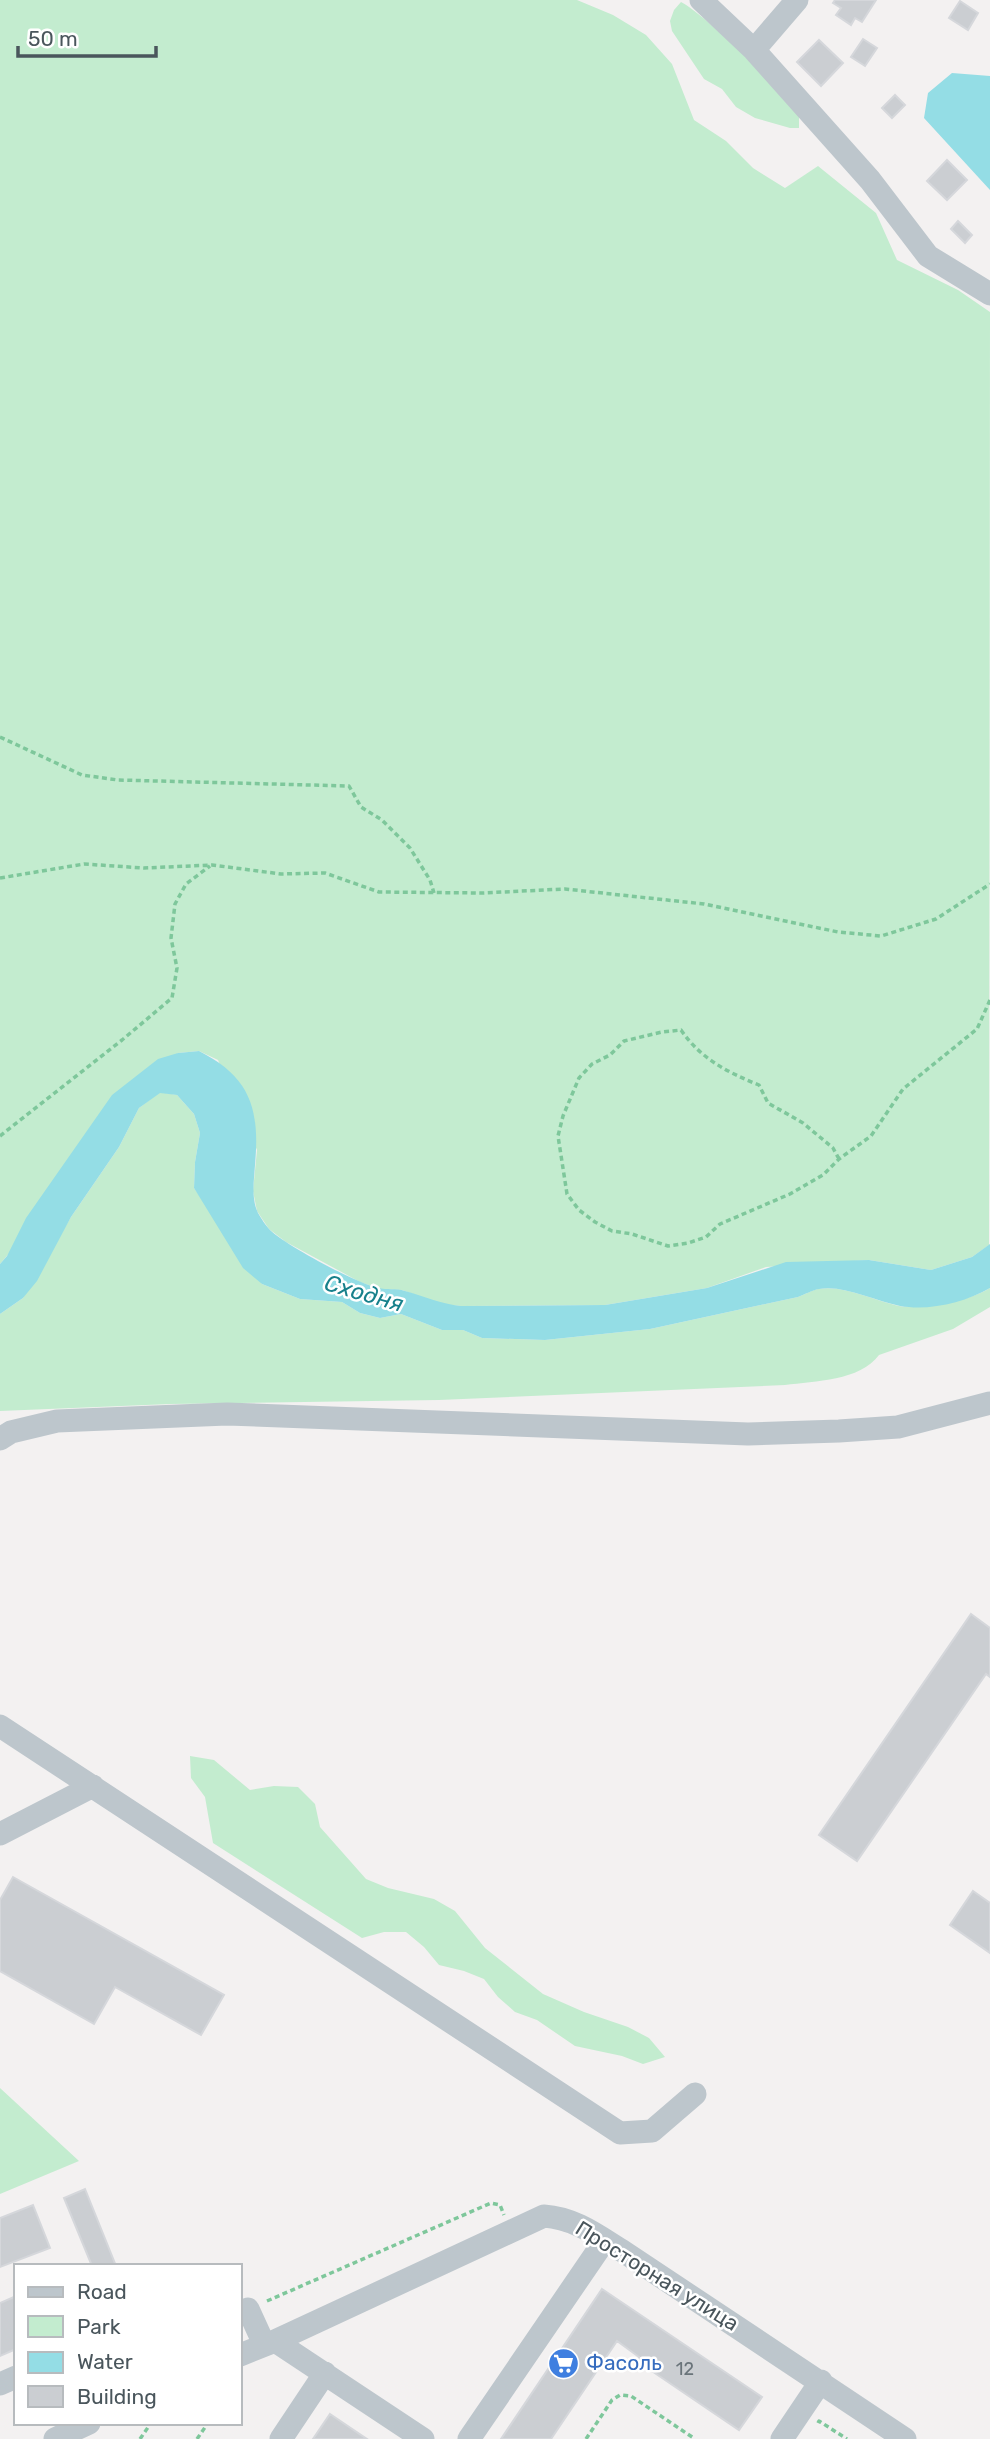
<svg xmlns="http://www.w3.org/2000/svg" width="990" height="2439" viewBox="0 0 990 2439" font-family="Rubik,sans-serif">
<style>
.green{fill:#c3eccf}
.water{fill:#94dde5}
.building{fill:#cbced2;stroke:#d5d7db;stroke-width:2}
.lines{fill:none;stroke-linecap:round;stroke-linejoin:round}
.path{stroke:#7ec79b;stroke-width:3.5;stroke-dasharray:5 3.5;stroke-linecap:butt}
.minor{stroke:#bdc6cc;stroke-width:23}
.labels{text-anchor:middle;stroke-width:5;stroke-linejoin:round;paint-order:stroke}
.number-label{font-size:18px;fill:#6a747a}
.street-label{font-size:21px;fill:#4a565c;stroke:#fff}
.shop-label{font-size:21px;fill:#366cbe;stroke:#fff;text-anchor:start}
.water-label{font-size:23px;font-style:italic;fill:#17808b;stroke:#fff}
</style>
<rect width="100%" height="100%" fill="#f3f1f1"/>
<path class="green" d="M0,0H577L613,15L646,35L672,64L694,120L726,141L753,168L785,188L818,166L876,213L897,260L958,290L990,312L989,1245L972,1257L931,1270L869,1260L766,1267L707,1288L605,1305L461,1306L441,1304L402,1290L380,1289L360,1282L286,1242L269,1229L257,1211L253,1191L257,1150L218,1060L199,1051L178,1053L0,1264Z
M681,2C701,11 791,97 799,117C799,118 799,126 799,128H790L755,118L736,107L722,89L704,79L672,31L670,21L674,10Z
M160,1092L177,1095L194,1114L200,1133L195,1162L194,1188L262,1284L300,1299L342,1302L360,1313L380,1318L401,1314L442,1330H463L482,1338L545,1340L650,1329L798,1297C804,1295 812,1290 818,1289C845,1285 874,1301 899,1306C924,1310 969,1301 990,1288V1307L953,1329L879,1355C860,1381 815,1381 785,1385L439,1400L170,1404L0,1411V1314L23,1298L71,1217L119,1147L139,1108Z
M190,1756L214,1760L250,1790L274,1786L298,1787L315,1804L320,1827L366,1879L388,1888L434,1899L455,1911L485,1948L543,1994L584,2012L628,2027L649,2038L665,2057L643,2064L622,2056L575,2046L537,2020L515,2012L498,1997L484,1979L464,1971L439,1965L424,1947L406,1932H384L362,1938L213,1843L205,1797L191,1778Z
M0,2088L79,2161L0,2194Z"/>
<path class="water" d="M952,73L990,76V190L924,118L928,93Z
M199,1051C251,1077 260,1110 255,1165C254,1181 251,1198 258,1213C261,1218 266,1226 270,1230C287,1246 356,1283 378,1288C387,1290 396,1288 405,1291C424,1296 441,1304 461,1306L605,1305L707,1288L786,1262L869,1260L931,1270L972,1257L990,1244V1288C964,1303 929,1311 900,1306C874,1301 845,1285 819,1289C812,1290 804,1295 798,1297L650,1329L545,1340L482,1338L463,1330H442L401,1314L380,1318L360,1313L342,1302L300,1299L262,1284L243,1268L194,1188L195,1162L200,1133L194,1114L177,1095L160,1093L139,1108L119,1147L71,1217L37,1281L23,1298L0,1314V1264L7,1256L26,1218L112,1095L158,1059L178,1053Z"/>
<path class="building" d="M835,0H876L862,22L855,18L851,25L836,15L841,8L833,3Z
M960,1L978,13L968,30L949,18Z
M863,39L877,48L865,66L851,57Z
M819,40L843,63L821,86L797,62Z
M895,95L905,105L892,118L882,108Z
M947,160L967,180L947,200L927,181Z
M958,221L972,235L965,243L951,229Z
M971,1614L990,1628V1677L986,1674L857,1861L819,1835Z
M13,1877L224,1995L201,2035L115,1987L94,2024L0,1971V1900Z
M973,1891L990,1903V1953L950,1925Z
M85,2189L116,2266H92L64,2198Z
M33,2205L50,2248L0,2267V2218Z
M602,2289L762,2397L739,2430L637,2361L639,2357L617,2341L551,2439H501Z
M16,2296V2349L0,2356V2303Z
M330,2414L367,2439H313Z"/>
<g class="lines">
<path class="path" d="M0,737L82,775L118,780L349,786L361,807L382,820L410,848L430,880L434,893
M0,878L84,864L144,868L212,865L281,874L325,873L379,892L482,893L565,889L704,904L838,932L881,936L936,919L990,884
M0,1136L122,1040L172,998L177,968L171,938L175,904L186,884L210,866
M839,1159L833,1148L803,1123L768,1103L759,1085C727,1072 701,1059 681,1030L662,1032L624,1041L610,1055L592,1064L579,1078L563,1116L558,1136L567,1194L579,1210L595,1222L612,1231L632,1234L668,1246L688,1243L706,1237L720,1224L790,1194L823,1175L839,1159L871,1136L903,1089L977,1029L990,1000
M267,2301L491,2203L500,2205L504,2215
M818,2423L819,2421L847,2439
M140,2439L151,2423
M197,2439L208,2423
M586,2439L612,2400L620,2395L631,2396L695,2439"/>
<path class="minor" d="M701,0L754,50L870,180L928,256L990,294
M754,50L797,0
M0,1439L11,1432L57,1421L227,1414L748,1434L839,1431L898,1427L990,1403
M0,1726L620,2133L652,2131L695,2094
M0,1834L93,1786
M248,2309L264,2344
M275,2341L423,2439
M240,2355L275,2341L544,2216C575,2218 598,2236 624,2252L905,2439
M0,2384L16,2377
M55,2439L89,2423
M281,2439L325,2373
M469,2439L605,2240
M782,2439L821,2381"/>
</g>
<defs>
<symbol id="supermarket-disc" viewBox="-11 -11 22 22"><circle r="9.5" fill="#3f7fe0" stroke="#fff"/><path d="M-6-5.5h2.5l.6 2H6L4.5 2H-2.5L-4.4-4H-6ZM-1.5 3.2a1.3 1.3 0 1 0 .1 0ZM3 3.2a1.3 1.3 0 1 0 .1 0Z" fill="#fff"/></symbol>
</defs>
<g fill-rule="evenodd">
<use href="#supermarket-disc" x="546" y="2346" width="35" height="35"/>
</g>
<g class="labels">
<g class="number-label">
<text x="685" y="2375">12</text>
</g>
<g class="street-label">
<text transform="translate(657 2276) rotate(32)" y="7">Просторная улица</text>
</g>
<g class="shop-label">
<text x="586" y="2370">Фасоль</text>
</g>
<g class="water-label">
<text transform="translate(364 1293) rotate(16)" y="8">Сходня</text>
</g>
</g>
<rect x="14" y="2264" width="228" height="161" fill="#ffffff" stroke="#b7bbbe" stroke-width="2"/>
<rect x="28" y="2287" width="35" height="10" fill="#bdc6cc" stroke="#b7bbbe" stroke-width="2"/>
<text x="77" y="2299" font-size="21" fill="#4a565c">Road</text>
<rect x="28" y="2316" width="35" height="21" fill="#c3eccf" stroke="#b7bbbe" stroke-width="2"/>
<text x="77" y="2334" font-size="21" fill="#4a565c">Park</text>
<rect x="28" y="2352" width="35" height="21" fill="#94dde5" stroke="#b7bbbe" stroke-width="2"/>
<text x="77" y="2369" font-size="21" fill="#4a565c">Water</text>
<rect x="28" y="2386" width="35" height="21" fill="#cbced2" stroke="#b7bbbe" stroke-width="2"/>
<text x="77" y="2404" font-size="21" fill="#4a565c">Building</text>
<path d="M18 46v10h138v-10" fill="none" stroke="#4a565c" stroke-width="3.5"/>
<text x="28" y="46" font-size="21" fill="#4a565c" stroke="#ffffff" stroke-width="5" paint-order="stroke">50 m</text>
</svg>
